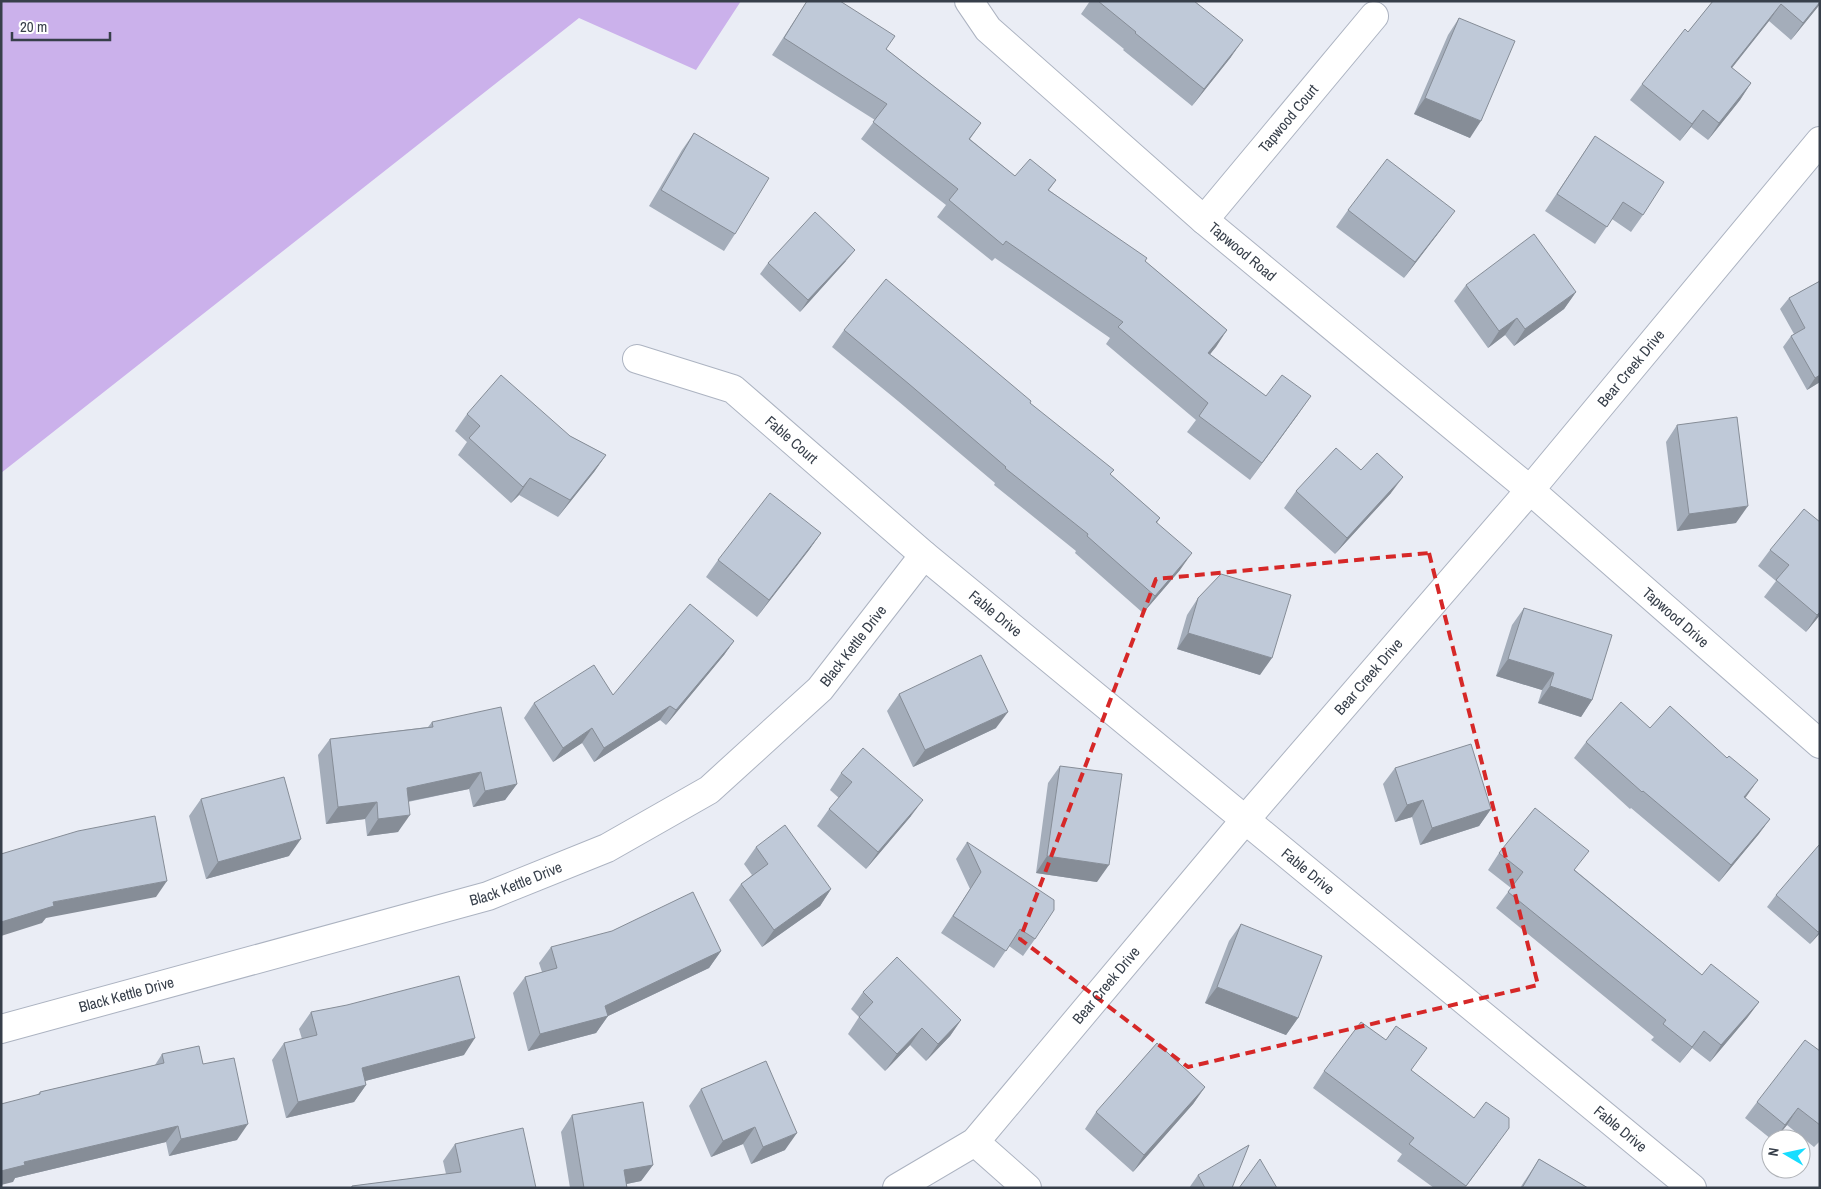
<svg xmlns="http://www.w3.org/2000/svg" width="1821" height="1189" viewBox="0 0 1821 1189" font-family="'Archivo Narrow',sans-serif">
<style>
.green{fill:#cbb1eb}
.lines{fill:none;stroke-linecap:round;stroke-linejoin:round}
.minor-casing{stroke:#acb3c1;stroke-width:30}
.minor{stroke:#fff;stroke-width:28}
.wall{fill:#a4adba}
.shaded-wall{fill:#868d97}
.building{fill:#bfc9d8;stroke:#868d97}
.marked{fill:none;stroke:#d62828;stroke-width:4;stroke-dasharray:10 6;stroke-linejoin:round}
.labels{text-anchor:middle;stroke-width:4.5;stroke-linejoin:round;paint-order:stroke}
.street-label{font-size:15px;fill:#373f4a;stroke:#fff}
</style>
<rect width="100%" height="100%" fill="#eaedf5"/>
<path class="green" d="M1,1H741L696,70L579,18L1,473Z"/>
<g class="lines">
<defs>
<g id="minor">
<path id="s1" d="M969,1L988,29L1204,220L1530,490L1820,744"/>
<path id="s2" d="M1204,220L1374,16"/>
<path id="s3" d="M637,359L733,389L924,555L1692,1188"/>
<path id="s4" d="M1,1029L488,896L607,848L709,790L820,689L924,555"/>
<path d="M975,1142L1027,1188"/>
<path id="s5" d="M897,1188L975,1142L1245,820L1530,490L1820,141"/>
</g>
</defs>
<use href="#minor" class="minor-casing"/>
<use href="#minor" class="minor"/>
</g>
<path class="wall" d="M807,1H840L886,49L981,123L970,139L1015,176L1056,180L1049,190L1145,261L1227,330L1210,354L1266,396L1299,413L1250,480L1187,432L1196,420L1106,344L1110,338L995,258L992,261L937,217L946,205L861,139L875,120L772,55Z
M1090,1H1194L1231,57L1192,106L1123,50L1124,49L1081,14Z
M1713,1H1820V4L1791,40L1769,21L1732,68L1751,83L1740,100L1708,140L1691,127L1680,141L1630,100L1642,84L1688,32Z
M1459,18L1470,138L1414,114L1448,35Z
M694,133L735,234L724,251L649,206L682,150Z
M1595,136L1643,215L1631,232L1612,219L1595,244L1545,211Z
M1348,210L1443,227L1404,278L1336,227Z
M846,261L800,312L760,274L768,263Z
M1820,281V382L1807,390L1783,347L1791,336L1794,334L1780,309L1789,298Z
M1466,285L1576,292L1564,309L1514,346L1505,335L1488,348L1454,301Z
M844,330L1030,403L1160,518L1157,523L1180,570L1143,613L1075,553L1076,551L994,485L995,483L898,401L832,347Z
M467,414L570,436L606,455L594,472L558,517L519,495L511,503L458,455L467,442L455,431Z
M1677,425L1736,523L1677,531L1666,442Z
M1361,470L1391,493L1335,554L1284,508L1296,491Z
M1820,522V615L1806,632L1764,597L1776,581L1758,566L1770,550Z
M821,533L809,550L757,617L706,577L718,560Z
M1198,598L1260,675L1177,649L1187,615Z
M1524,608L1592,700L1581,717L1538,703L1542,690L1496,676L1512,625Z
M734,641L724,655L666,725L660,720L594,762L582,743L553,762L524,718L534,703L613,695Z
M899,694L996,728L913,767L887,711Z
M432,722L517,784L505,800L473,807L469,789L408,802L398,832L367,836L365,819L326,824L318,755L330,739L428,727Z
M1650,728L1746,798L1770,819L1758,835L1719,882L1631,808L1630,809L1574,758L1586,742Z
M1060,766L1097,882L1036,873L1048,783Z
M1395,768L1491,809L1479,826L1420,845L1412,817L1395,822L1383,784Z
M841,773L911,816L866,869L817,826L829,809L839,798L830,790Z
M201,799L289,856L206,879L189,816Z
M967,842L1035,939L1023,956L1009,946L994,968L941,933L970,889L956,859Z
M756,847L831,889L820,906L762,947L729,900L741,884L752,875L744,864Z
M1499,853L1575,870L1702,975L1759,1002L1747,1018L1710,1062L1692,1048L1680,1063L1651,1040L1654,1037L1496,908L1511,888L1488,870Z
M1776,895L1820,933L1810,944L1767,907Z
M1241,924L1298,1018L1286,1035L1205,1003L1229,941Z
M551,947L721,951L709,968L608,1016L596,1033L528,1051L513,993L525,977L542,972L539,963Z
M863,992L961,1020L950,1036L926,1061L910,1045L885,1071L848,1034L859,1017L851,1009Z
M311,1012L464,1055L365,1081L366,1085L354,1102L286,1118L272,1060L284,1043L302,1039L299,1029Z
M1820,1051V1141L1814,1147L1787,1125L1776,1139H1771L1745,1118L1757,1102Z
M162,1054L203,1064L237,1140L169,1156L166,1142L15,1178L13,1182L37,1095L40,1092L155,1065Z
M1411,1070L1497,1145L1465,1188H1434L1397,1161L1402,1154L1313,1088L1324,1071Z
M1205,1087L1193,1104L1133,1172L1085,1129L1096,1112Z
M701,1089L785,1150L751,1164L743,1144L711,1157L689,1106Z
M572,1115L653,1165L641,1181L626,1184L627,1188H570L561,1132Z
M455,1144L536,1188H350L352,1186L446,1174L443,1161Z
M1539,1159L1588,1188H1520Z
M1198,1175L1232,1188H1189Z"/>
<path class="shaded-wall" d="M1820,2V4L1817,8L1791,40L1803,23Z
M1781,4L1769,21L1719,84L1731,67Z
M1243,40L1231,57L1192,106L1204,89Z
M1751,83L1740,100L1708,140L1719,123Z
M1425,98L1481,121L1470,138L1414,114Z
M1703,110L1691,127L1680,141L1692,124Z
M1455,211L1443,227L1404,278L1415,262Z
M855,250L846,261L800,312L808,300Z
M1576,292L1564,309L1514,346L1525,329Z
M1517,318L1505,335L1488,348L1499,331Z
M1227,330L1216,347L1197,370L1208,353Z
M1820,375V382L1807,390L1815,378Z
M1311,396L1299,413L1250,480L1262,463Z
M606,455L594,472L558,517L570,500Z
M1403,477L1391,493L1335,554L1347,538Z
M530,478L519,495L511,503L523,487Z
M1748,506L1736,523L1677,531L1689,514Z
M821,533L809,550L757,617L769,600Z
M1192,553L1180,570L1143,613L1155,596Z
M1820,612V615L1806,632L1817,615Z
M1188,633L1272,658L1260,675L1177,649Z
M734,641L724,655L666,725L676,710Z
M1508,659L1554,673L1542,690L1496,676Z
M1550,686L1592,700L1581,717L1538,703Z
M670,706L660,720L594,762L604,748Z
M1008,712L996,728L913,767L925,750Z
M592,728L582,743L553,762L563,748Z
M481,772L469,789L395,804L407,788Z
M1758,780L1746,797L1732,814L1744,797Z
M517,784L505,800L473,807L485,791Z
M923,800L911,816L866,869L878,852Z
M1423,800L1412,817L1395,822L1407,805Z
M377,802L365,819L326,824L338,807Z
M1491,809L1479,826L1420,845L1432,828Z
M410,815L398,832L367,836L378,819Z
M1770,819L1758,835L1719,882L1731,865Z
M301,839L289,856L206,879L218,862Z
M1047,856L1109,865L1097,882L1036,873Z
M167,881L156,897L46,918L42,923L1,936V922L53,902Z
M831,889L820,906L762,947L774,930Z
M1820,931V933L1810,944Z
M721,951L709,968L608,1016L596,1033L528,1051L540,1034L605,1006Z
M1217,987L1298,1018L1286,1035L1205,1003Z
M1759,1002L1747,1018L1710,1062L1721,1045Z
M961,1020L950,1036L926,1061L938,1044Z
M922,1028L910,1045L885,1071L897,1054Z
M1704,1031L1692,1048L1680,1063Z
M475,1038L464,1055L350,1085L362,1068Z
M366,1085L354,1102L286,1118L298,1102Z
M1205,1087L1193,1104L1133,1172L1144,1155Z
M1798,1108L1787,1125L1775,1139L1785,1125Z
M248,1124L237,1140L169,1156L181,1139Z
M178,1126L166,1142L15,1178L13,1182L1,1185V1171L24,1162Z
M755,1127L743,1144L711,1157L723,1141Z
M797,1133L785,1150L751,1164L763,1147Z
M653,1165L641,1181L612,1187L624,1170Z"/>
<path class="building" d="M807,1H840L895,36L886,49L981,123L969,139L1015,176L1030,159L1056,180L1048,190L1147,258L1145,261L1227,330L1208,353L1266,396L1282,375L1311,396L1262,463L1199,416L1208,403L1118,327L1123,322L1006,241L1003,245L949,200L958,189L873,122L887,104L784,38Z
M1098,1H1194L1243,40L1204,89L1135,33L1136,32Z
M1713,1H1820V2L1803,23L1781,4L1731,67L1751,83L1719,123L1703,110L1692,124L1642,84L1685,29L1688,32Z
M1459,18L1515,41L1481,121L1425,98Z
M694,133L769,178L735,234L661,190Z
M1595,136L1664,182L1643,215L1623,202L1607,227L1557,194Z
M1387,159L1455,211L1415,262L1348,210Z
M815,212L855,250L808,300L768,263Z
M1534,234L1576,292L1525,329L1517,318L1499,331L1466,285Z
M886,279L1031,401L1030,403L1114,470L1110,474L1160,518L1156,522L1192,553L1155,596L1087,536L1088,534L1005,468L1006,467L909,384L844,330Z
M1820,281V375L1815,378L1791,336L1805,328L1789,298Z
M501,375L570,436L606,455L570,500L530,478L523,487L469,438L480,426L467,414Z
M1737,417L1748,506L1689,514L1677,425Z
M1336,448L1361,470L1377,453L1403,477L1347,538L1296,491Z
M770,493L821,533L769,600L718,560Z
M1804,509L1820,522V612L1817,615L1776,580L1789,565L1770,550Z
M1221,574L1291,595L1272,658L1188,633L1198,598Z
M690,604L734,641L676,710L670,706L604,748L592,728L563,748L534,703L594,665L613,695Z
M1524,608L1612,635L1592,700L1550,686L1554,673L1508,659Z
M981,655L1008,712L925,750L899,694Z
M1621,702L1650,728L1670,706L1727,758L1729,756L1758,780L1744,797L1770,819L1731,865L1643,791L1642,792L1586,742Z
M501,707L517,784L485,791L481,772L407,788L410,815L378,819L377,802L338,807L330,739L433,727L432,722Z
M1471,744L1491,809L1432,828L1423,800L1407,805L1395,768Z
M863,748L923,800L878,852L829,809L852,782L841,773Z
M1060,766L1122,774L1109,865L1047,856Z
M284,777L301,839L218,862L201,799Z
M1535,808L1589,851L1574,870L1702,975L1711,964L1759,1002L1721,1045L1704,1031L1692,1047L1663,1024L1666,1020L1508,892L1523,872L1499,853Z
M155,816L167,881L53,902L54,906L1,922V854L78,831Z
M785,825L831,889L774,930L741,884L768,864L756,847Z
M967,842L1054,900V910L1035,939L1020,929L1006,951L953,916L981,872Z
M1819,845L1820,846V931L1818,932L1776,895Z
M693,892L721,951L605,1006L608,1016L540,1034L525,977L557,968L551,947L612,931Z
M1241,924L1322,956L1298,1018L1217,987Z
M897,957L961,1020L938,1044L922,1028L897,1054L859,1017L873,1002L863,992Z
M459,976L475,1038L362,1068L366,1085L298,1102L284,1043L317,1035L311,1012L347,1005Z
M1361,1022L1386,1040L1396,1026L1427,1048L1411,1070L1474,1118L1486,1102L1509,1118V1128L1466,1186L1409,1144L1414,1138L1324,1071Z
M1805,1040L1820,1051V1125L1798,1108L1785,1125L1757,1102Z
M1157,1043L1205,1087L1144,1155L1096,1112Z
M199,1046L203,1064L234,1058L248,1124L181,1139L178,1126L24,1162L25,1165L1,1171V1104L40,1094V1092L164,1063L162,1054Z
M766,1061L797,1133L763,1147L755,1127L723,1141L701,1089Z
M643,1102L653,1165L624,1170L627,1188H584L572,1115Z
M523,1128L536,1188H352V1186L461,1172L455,1144Z
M1249,1145L1232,1188H1205L1198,1175Z
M1260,1159L1277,1188H1239Z
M1539,1159L1588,1188H1522Z"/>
<path class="marked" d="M1429,553L1538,985L1188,1067L1020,939L1156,579Z"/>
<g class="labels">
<g class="street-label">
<text dy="5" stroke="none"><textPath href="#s2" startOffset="132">Tapwood Court</textPath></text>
<text dy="5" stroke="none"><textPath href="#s1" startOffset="372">Tapwood Road</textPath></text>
<text dy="5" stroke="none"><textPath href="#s5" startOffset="1105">Bear Creek Drive</textPath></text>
<text dy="5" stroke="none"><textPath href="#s3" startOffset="178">Fable Court</textPath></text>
<text dy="5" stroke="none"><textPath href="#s3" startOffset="446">Fable Drive</textPath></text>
<text dy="5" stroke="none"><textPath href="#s1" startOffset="939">Tapwood Drive</textPath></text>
<text dy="5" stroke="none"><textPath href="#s4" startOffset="955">Black Kettle Drive</textPath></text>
<text dy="5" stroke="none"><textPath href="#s5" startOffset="700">Bear Creek Drive</textPath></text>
<text dy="5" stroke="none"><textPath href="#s3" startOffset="851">Fable Drive</textPath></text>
<text dy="5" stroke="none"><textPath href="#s4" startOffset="535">Black Kettle Drive</textPath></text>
<text dy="5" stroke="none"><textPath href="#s5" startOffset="295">Bear Creek Drive</textPath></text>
<text dy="5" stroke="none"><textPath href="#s4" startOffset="130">Black Kettle Drive</textPath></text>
<text dy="5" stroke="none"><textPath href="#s3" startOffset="1256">Fable Drive</textPath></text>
</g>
</g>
<rect width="1821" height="1189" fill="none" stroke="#373f4a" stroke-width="5"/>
<g transform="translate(1786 1154) rotate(279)"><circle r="24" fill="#ffffff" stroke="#afb2b7"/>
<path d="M0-4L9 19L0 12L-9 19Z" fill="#17ddff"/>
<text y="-8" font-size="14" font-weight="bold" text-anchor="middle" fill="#373f4a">N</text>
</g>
<path d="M12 32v8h98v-8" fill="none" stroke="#373f4a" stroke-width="2.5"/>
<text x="20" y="32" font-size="15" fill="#373f4a" stroke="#ffffff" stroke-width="4" paint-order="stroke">20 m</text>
</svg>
